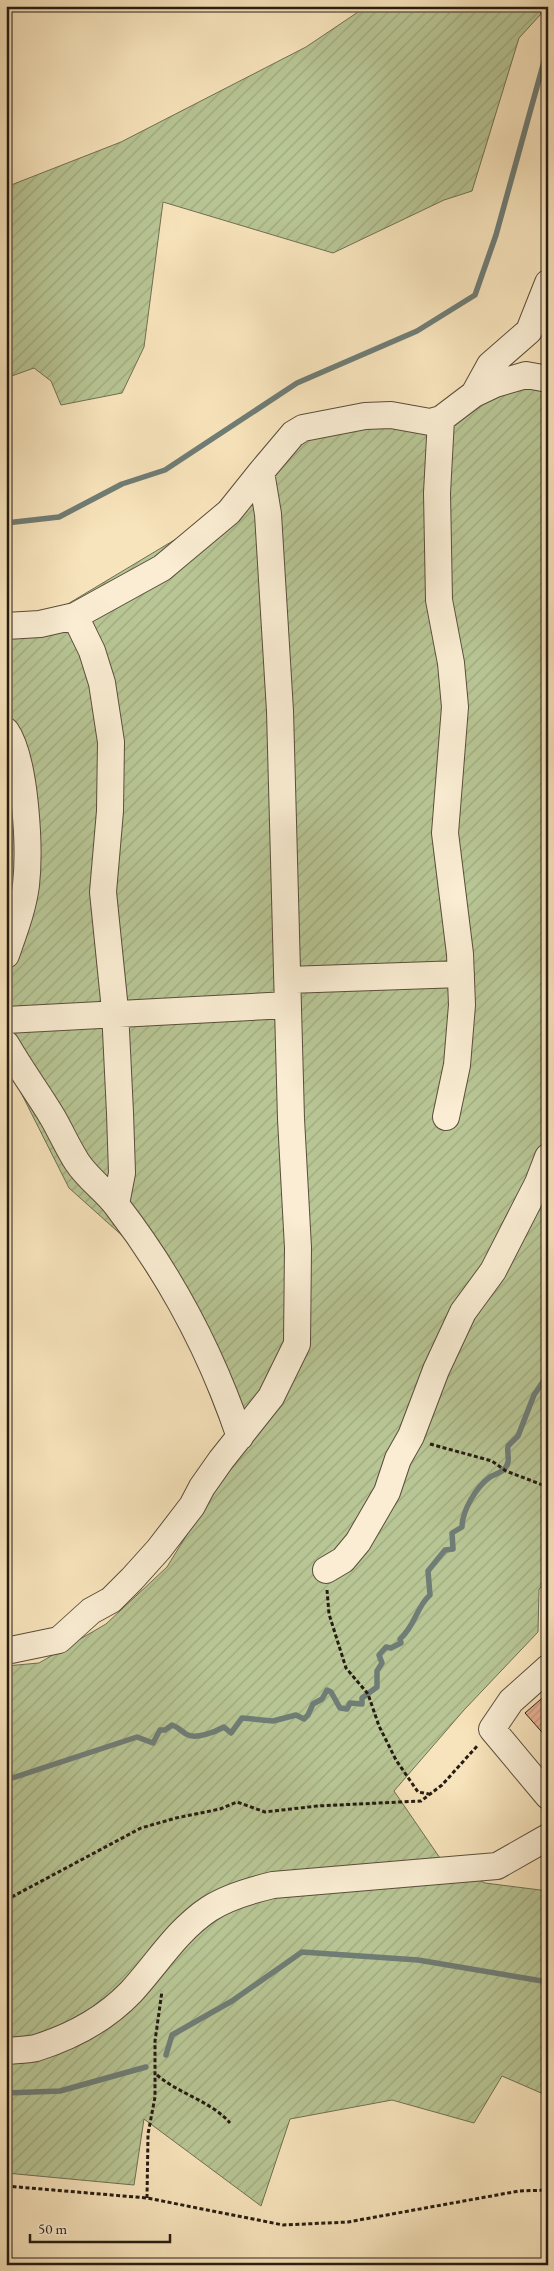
<svg xmlns="http://www.w3.org/2000/svg" width="554" height="2271" viewBox="0 0 554 2271" font-family="'EB Garamond',serif">
<style>
.garden{fill:url(#garden-furrows);stroke:#6f7053}
.lines{fill:none;stroke-linecap:round;stroke-linejoin:round}
.stream{stroke:#6f7d76;stroke-width:5.5}
.building{fill:url(#building-hatch);stroke:#261c12}
.minor-casing{stroke:#5a4e3c;stroke-width:28}
.path{stroke:#261c12;stroke-width:3;stroke-dasharray:4 2.5;stroke-linecap:butt}
.minor{stroke:#faedd3;stroke-width:26}
</style>
<defs>
<pattern id="garden-furrows" width="10" height="10" patternUnits="userSpaceOnUse" patternTransform="scale(1.25)"><rect width="10" height="10" fill="#b8c594"/><path d="M-1 1l2-2M0 10L10 0M9 11l2-2" fill="none" stroke="#9ea97f"/></pattern>
<pattern id="building-hatch" width="6" height="6" patternUnits="userSpaceOnUse" patternTransform="scale(1.25)"><rect width="6" height="6" fill="#eab296"/><path d="M-1 1l2-2M0 6l6-6M5 7l2-2" fill="none" stroke="#c99880"/></pattern>
</defs>
<rect width="100%" height="100%" fill="#f8e4bc"/>
<filter id="stains"><feTurbulence type="fractalNoise" baseFrequency=".004" numOctaves="4"/><feColorMatrix values="0 0 0 0 .2 0 0 0 0 .09 0 0 0 0 .02 0 0 0 .5 -.17"/></filter>
<radialGradient id="worn" r=".72"><stop offset=".6" stop-color="#630" stop-opacity="0"/><stop offset="1" stop-color="#630" stop-opacity=".3"/></radialGradient>
<path class="garden" d="M367,6H540L541,14L519,38L472,191L444,200L333,253L163,202L144,347L122,393L61,405L51,381L34,368L6,378V187L121,142L306,47Z
M548,376V1582L539,1589L538,1632L464,1710L394,1791L442,1861L485,1883L548,1891V2096L502,2076L474,2123L392,2100L290,2119L261,2206L144,2119L134,2185L6,2173V1666L39,1663L106,1624L167,1567L202,1510L236,1462L188,1338L126,1239L69,1188L6,1063V913C15,882 15,790 6,759V613L56,611L191,530L264,459L295,421L427,413Z"/>
<g class="lines">
<path class="stream" d="M6,523L59,517L122,484L165,470L297,383L417,331L475,295L496,235L548,47
M6,1780L137,1737L153,1743L160,1730H165L172,1725C178,1727 180,1730 186,1734C195,1740 215,1732 224,1727L231,1733L242,1718L273,1721L296,1715L304,1719L308,1715L313,1704L322,1699L327,1690L331,1692L340,1708L347,1709L350,1703L362,1704V1698L377,1687V1671L382,1663L379,1655L386,1647L391,1648L401,1643L400,1639C416,1625 416,1607 430,1595L428,1571L445,1550L453,1549L452,1533L462,1527C462,1511 476,1487 490,1477C497,1473 506,1472 508,1462C509,1458 507,1451 508,1446L518,1436L534,1395L548,1374
M166,2055L172,2035L232,2001L302,1952L418,1960L548,1982
M6,2093L60,2091L146,2067"/>
</g>
<path class="building" d="M548,1693V1739L525,1713Z"/>
<g class="lines">
<defs>
<path id="minor" d="M474,394L490,365L529,331L548,283
M441,419L437,493L439,600L451,663L455,707L445,833L460,954L462,1005L457,1065L446,1117
M6,626L40,624L75,616
M6,731C26,760 30,849 26,885C23,909 14,932 6,955
M288,980L461,974
M6,1020L288,1005
M6,1044C21,1070 38,1093 53,1118C61,1132 68,1148 77,1162C88,1179 105,1190 117,1206C171,1276 212,1354 240,1437
M116,1204L122,1173L120,1113L115,1010L103,892L110,811L111,742L102,683L92,651L75,616L162,568L229,512L261,472
M326,1570L343,1560L358,1542L387,1492L398,1459L411,1436L436,1370L463,1312L493,1271L538,1183L548,1157
M6,1651L59,1640L91,1611L111,1600L132,1579L159,1549L192,1506L202,1487L221,1460L271,1397L297,1344L298,1248L291,1119L280,711L268,514L261,472L293,434L303,428L365,416L391,415L430,422L441,419L474,394L495,384L526,375L548,379
M548,1668L511,1701L492,1729L548,1796
M6,2051C16,2050 27,2050 36,2048C71,2037 106,2018 131,1992C156,1965 177,1930 209,1909C227,1897 252,1890 273,1885L497,1866L548,1837"/>
</defs>
<use href="#minor" class="minor-casing"/>
<path class="path" d="M430,1444L492,1461L506,1471L548,1487
M327,1590L329,1614L346,1668L368,1694L379,1726L396,1760L418,1792L429,1794
M6,1900L141,1828L176,1818L220,1809L237,1802L265,1812L317,1806L421,1801L442,1785L478,1745
M157,2075C179,2094 211,2101 230,2123
M6,2186L147,2198L283,2225L348,2222L519,2191L548,2190
M147,2198L148,2134L155,2097V2041L162,1991"/>
<use href="#minor" class="minor"/>
</g>
<rect width="554" height="2271" fill="none" stroke="#f8e4bc" stroke-width="25"/>
<rect x="8" y="8" width="539" height="2256" fill="none" stroke="#261c12" stroke-width="2.5"/>
<rect x="12" y="12" width="529" height="2246" fill="none" stroke="#261c12"/>
<path d="M30 2234v8h140v-8" fill="none" stroke="#261c12" stroke-width="2.5"/>
<text x="38" y="2234" font-size="15" fill="#261c12" stroke="#faedd3" stroke-width="4" paint-order="stroke">50 m</text>
<rect width="100%" height="100%" filter="url(#stains)"/>
<rect width="100%" height="100%" fill="url(#worn)"/>
</svg>
